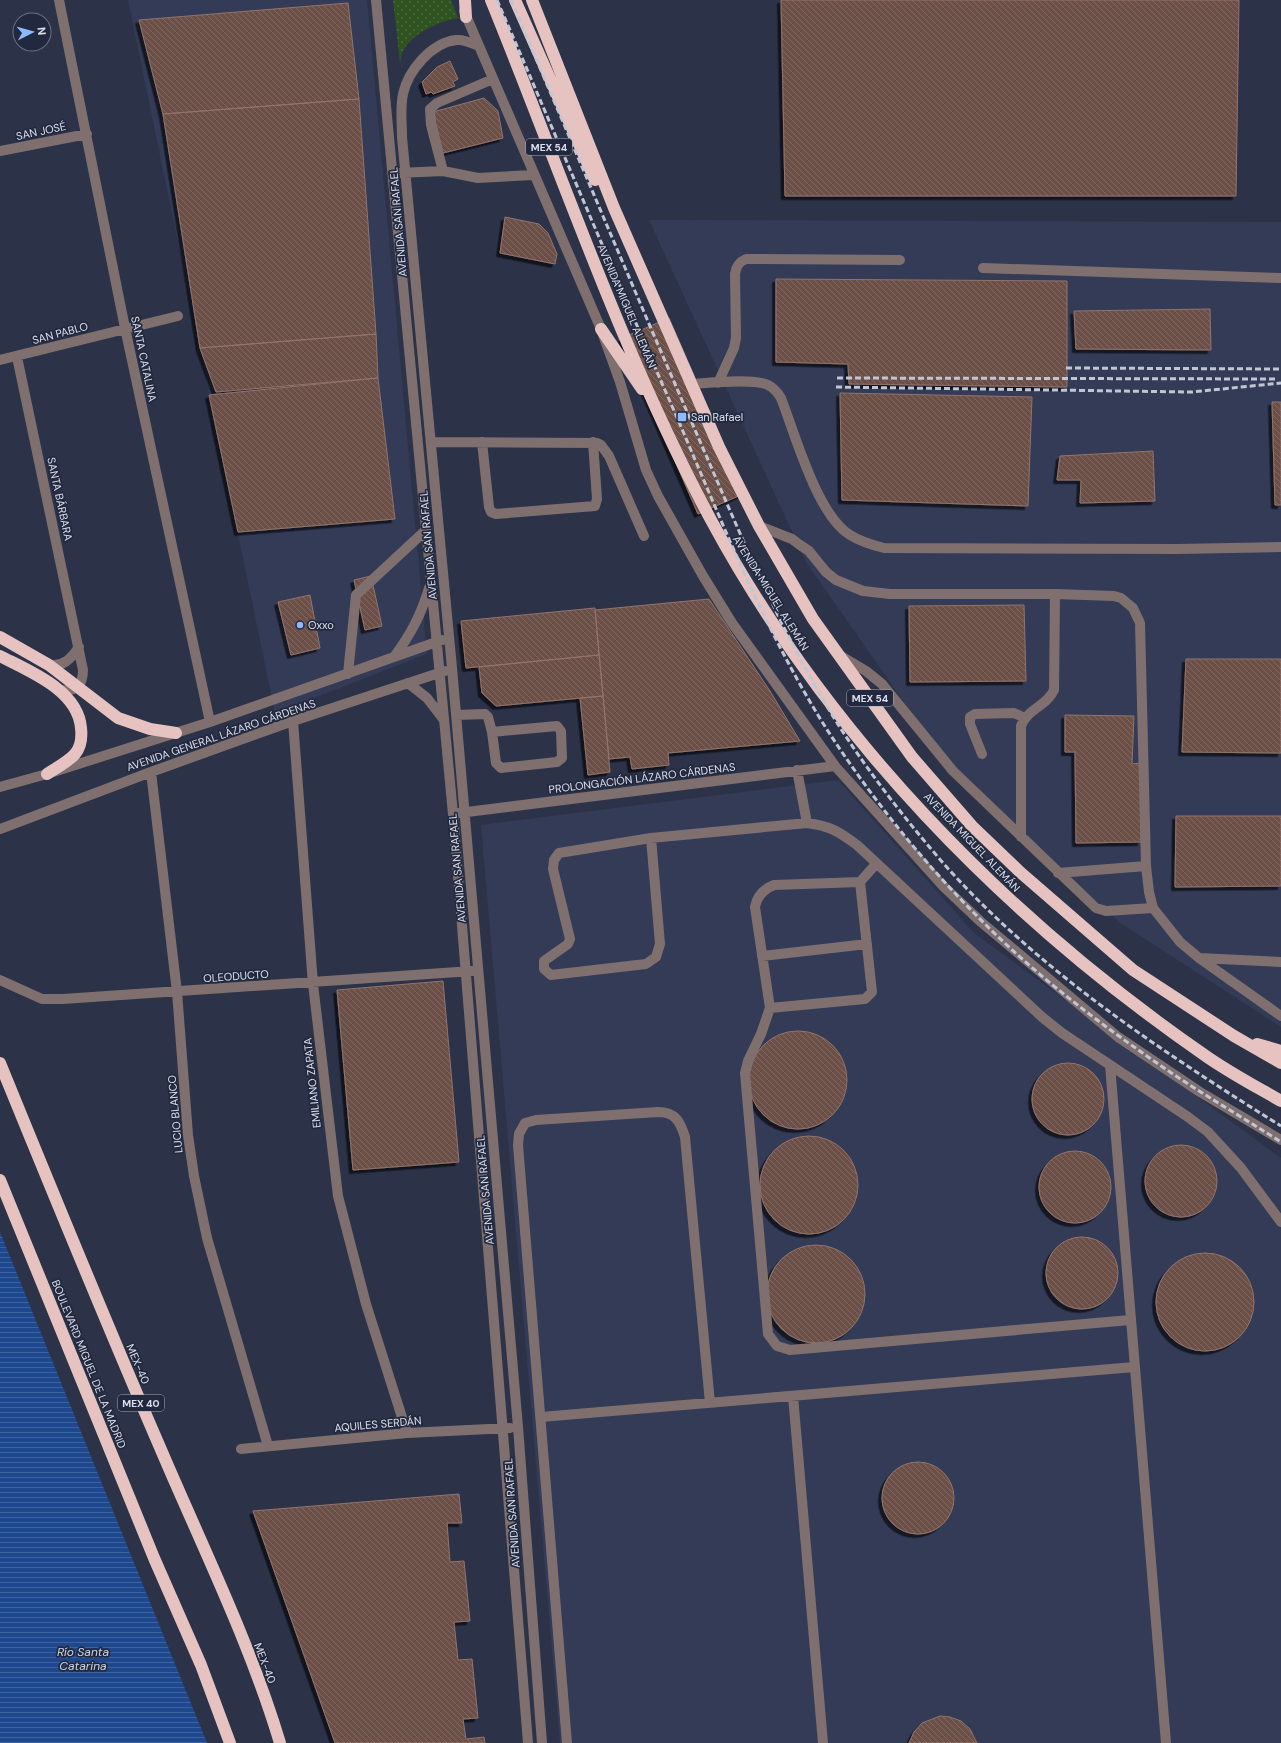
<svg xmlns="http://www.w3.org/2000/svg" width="1281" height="1743" viewBox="0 0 1281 1743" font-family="'DM Sans',sans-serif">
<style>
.built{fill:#333b57}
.grass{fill:url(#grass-dots)}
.water{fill:url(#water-rules)}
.building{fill:url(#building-back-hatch);stroke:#93746c;filter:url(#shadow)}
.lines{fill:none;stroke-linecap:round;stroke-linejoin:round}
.minor{stroke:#7f706f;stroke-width:10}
.highway{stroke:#e6c3c0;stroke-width:12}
.rail{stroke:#c1c6d5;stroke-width:3;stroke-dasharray:6 3;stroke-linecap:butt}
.poi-dot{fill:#8eb9fc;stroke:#22293e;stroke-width:1.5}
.labels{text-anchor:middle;stroke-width:3.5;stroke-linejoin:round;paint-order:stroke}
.shield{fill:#22293e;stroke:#a4a9b9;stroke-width:1}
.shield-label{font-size:10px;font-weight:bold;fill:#dbe0ee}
.street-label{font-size:11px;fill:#dbe0ee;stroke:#22293e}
.poi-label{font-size:11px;fill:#dbe0ee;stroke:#22293e;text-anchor:start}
.water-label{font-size:12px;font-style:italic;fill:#cad7eb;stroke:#22293e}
</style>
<defs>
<pattern id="grass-dots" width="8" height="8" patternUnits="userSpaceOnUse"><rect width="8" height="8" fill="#2e531f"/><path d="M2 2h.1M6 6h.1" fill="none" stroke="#4c6b40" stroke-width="1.8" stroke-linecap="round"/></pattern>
<pattern id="water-rules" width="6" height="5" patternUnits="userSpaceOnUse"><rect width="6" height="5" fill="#1e488e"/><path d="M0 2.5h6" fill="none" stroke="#3e629e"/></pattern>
<pattern id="building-back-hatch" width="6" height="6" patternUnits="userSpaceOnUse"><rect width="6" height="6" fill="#6c4f47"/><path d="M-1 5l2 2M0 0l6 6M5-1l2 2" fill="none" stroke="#806862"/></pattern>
<filter id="shadow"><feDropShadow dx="-3.5" dy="3.5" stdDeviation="0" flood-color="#0009"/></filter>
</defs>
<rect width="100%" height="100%" fill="#2c3349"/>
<path class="built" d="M128,0H367L427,654L275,713Z
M649,220L1281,222V1027L1119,922L946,762L806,562Z
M838,780L974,933L1281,1158V1743H560L481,825Z"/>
<path class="grass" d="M393,0H451L458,18C440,21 412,33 403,51C401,55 401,60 400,63Z"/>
<path class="water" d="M0,1232L207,1743H0Z"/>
<path class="building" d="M781,0H1239L1236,196H785Z
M348,3L359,99L163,114L139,20Z
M450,61L458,79L453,82L455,86L433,94L431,92L426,94L422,82L437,67Z
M484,98L498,111L503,138L443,153L433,112Z
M359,99L376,334L200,348L163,114Z
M505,217L539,224L548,233L557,254L555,264L500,253Z
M776,279L1067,281V387L849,384L848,364L776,362Z
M1210,309L1211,350L1076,349L1074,311Z
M669,318L745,493L698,514L622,338Z
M376,334L378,378L216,392L200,348Z
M378,378L395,519L238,532L209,395Z
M840,393L1032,397L1028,506L842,500Z
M1272,402H1281V505H1275Z
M1153,451L1155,501L1080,503L1081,480H1057L1060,456Z
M371,576L382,626L365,630L354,580Z
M310,595L320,648L291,655L278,602Z
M709,599L770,691L800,741L668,753L669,765L632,769L630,757L609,759L595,610Z
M1024,605L1026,681L910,682L909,606Z
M595,608L599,655L466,668L461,621Z
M599,655L603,696L496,706L482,693L479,667Z
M1186,659H1281V753L1182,752Z
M603,696L610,772L588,775L580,698Z
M1065,715L1134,716L1132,764L1142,763L1141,842L1076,843L1075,752H1065Z
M1176,816H1281V886L1175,887Z
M443,981L459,1162L353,1170L337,990Z
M749 1080a49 49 0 1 1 98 0a49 49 0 1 1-98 0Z
M1032 1099a36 36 0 1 1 72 0a36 36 0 1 1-72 0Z
M760 1185a49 49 0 1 1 98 0a49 49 0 1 1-98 0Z
M1145 1181a36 36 0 1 1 72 0a36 36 0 1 1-72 0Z
M1039 1187a36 36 0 1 1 72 0a36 36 0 1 1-72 0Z
M1046 1273a36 36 0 1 1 72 0a36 36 0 1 1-72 0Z
M767 1294a49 49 0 1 1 98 0a49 49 0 1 1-98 0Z
M1156 1302a49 49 0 1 1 98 0a49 49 0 1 1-98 0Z
M882 1498a36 36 0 1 1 72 0a36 36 0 1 1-72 0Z
M459,1494L462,1523H447L450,1562L464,1561L470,1621L454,1622L458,1660L472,1659L478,1718L463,1719L466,1739L484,1737L485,1743H335L253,1511Z
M940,1716L950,1717L961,1721L970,1729L977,1743H909L914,1732L922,1723Z"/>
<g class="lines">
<path class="minor" d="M59,0L125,328L210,722
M376,0L453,814L528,1743
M464,11L601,329L620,382L646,470L658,496L703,576L732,623L835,766L942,885L981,922L1118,1037L1200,1092L1281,1140
M479,46C472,43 464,39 456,40C431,43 408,71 403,94C400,108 402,123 402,137L452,668L518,1427L542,1743
M493,79L437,103L430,109L431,125L443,171L478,178L533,175
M0,151L87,134
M399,173L443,171
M983,268L1281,278
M17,357L83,670C83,685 76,692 61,690
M0,360L178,316
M718,383L734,348L736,338L735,274C736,266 739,262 746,259L900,260
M691,384C709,383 753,378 768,385C774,388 778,393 781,398C795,434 817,515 850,535C861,542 872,545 884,548L1177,549L1281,547
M431,442L597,443L601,445L609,456L644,536
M482,442L489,507L491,512L496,514L595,506L597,499L593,442
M759,526L792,539L800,545L809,551L826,572L836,580L863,591L890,594H1055L1114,596L1121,598L1133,608L1140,623L1146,866L1149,892L1153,908L1180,942L1199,958L1281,962
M841,656L866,671L882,684L953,771L1096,908L1106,911L1153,908
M394,657C411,634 421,615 429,588
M49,665C63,667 71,659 79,647
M348,674L356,595L426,530
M408,683L427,698L444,720
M456,715L485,714L488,717L492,732L557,726L561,731L562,758L557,762L501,768L496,763L492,732
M293,721L313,984L338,1196L366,1304L407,1433
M982,754L970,724V717L975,714L1014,713L1025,718
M797,770L807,823
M151,772L177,992L188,1135L194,1176L207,1238L268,1446
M0,787L47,774L210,722L442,640
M459,813L835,766
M0,829L151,772L293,721L445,671
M1021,837V726C1026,710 1048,705 1054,690L1055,594
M651,838L660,944L656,957L646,964L551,975L544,969V961L568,944L570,939L553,869L554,860L559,853L651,838L807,823C830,826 838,831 857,845L1042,1017L1062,1033L1188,1117L1208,1132L1241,1168L1281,1222
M876,864L860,882L774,885C764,889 757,896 755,907L770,1008L761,1034L748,1061L745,1073L768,1334L777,1346L790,1350L1130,1320
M1058,873L1146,866
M762,956L867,944
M1199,958L1281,1016
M0,980L42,999H63L472,971
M770,1008L865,999L872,992L860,882
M1110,1065L1166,1743
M793,1396L823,1743
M541,1417L1134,1367
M241,1449L407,1433L510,1428
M567,1743L518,1145L519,1134L525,1123L536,1120L658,1112C675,1112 680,1121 685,1137L710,1403"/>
<path class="highway" d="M465,0L466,17
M491,0C562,174 622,354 711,520C827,735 1004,916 1203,1054C1228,1072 1255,1086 1281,1101
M515,0L595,180
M532,0L614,208L719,447L759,526L813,619L912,757L972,826L1020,872L1133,970L1234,1036L1281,1063
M601,329L642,389
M0,637L49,665L118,718L150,729L176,733
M0,656C29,671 78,690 81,728C82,737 81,747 75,754C68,762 56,768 47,774
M1257,1044L1281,1051
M0,1063C53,1193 106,1323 162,1452C203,1548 250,1643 280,1743
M0,1180L154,1558L201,1665L230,1743"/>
<path class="rail" d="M497,0C557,138 615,276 675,413C721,519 764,630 826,728C870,796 921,860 978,917C1031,971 1092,1018 1154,1061C1195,1090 1239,1115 1281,1142
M511,0C570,138 628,276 688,414C733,516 775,622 834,718C866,769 904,818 944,864C1039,971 1161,1051 1281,1126
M1066,368L1281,369
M837,378L1275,379
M836,387L1192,392L1281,383"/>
</g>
<g class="poi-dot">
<rect x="677" y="412" width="10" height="10" rx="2"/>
<circle cx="300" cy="625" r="4"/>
</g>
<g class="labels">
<g class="shield">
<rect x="526" y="139" width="46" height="16" rx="3"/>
<rect x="847" y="690" width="46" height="16" rx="3"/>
<rect x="118" y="1395" width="46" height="16" rx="3"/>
</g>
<g class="shield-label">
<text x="549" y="151">MEX 54</text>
<text x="870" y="702">MEX 54</text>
<text x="141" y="1407">MEX 40</text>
</g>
<g class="street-label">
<text transform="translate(41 131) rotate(-12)" y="4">SAN JOSÉ</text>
<text transform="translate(398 222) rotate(-95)" y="4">AVENIDA SAN RAFAEL</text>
<text transform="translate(627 306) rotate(67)" y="4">AVENIDA MIGUEL ALEMÁN</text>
<text transform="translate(60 333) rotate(-15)" y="4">SAN PABLO</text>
<text transform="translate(144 359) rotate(78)" y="4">SANTA CATALINA</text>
<text transform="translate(60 499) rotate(78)" y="4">SANTA BÁRBARA</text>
<text transform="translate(428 545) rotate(-95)" y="4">AVENIDA SAN RAFAEL</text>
<text transform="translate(771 593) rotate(58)" y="4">AVENIDA MIGUEL ALEMÁN</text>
<text transform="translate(221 735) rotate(-19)" y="4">AVENIDA GENERAL LÁZARO CÁRDENAS</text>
<text transform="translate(642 778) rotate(-7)" y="4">PROLONGACIÓN LÁZARO CÁRDENAS</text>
<text transform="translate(972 842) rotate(46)" y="4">AVENIDA MIGUEL ALEMÁN</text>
<text transform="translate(457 868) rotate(-95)" y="4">AVENIDA SAN RAFAEL</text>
<text transform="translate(236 976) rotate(-4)" y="4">OLEODUCTO</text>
<text transform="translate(312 1083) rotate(-96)" y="4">EMILIANO ZAPATA</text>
<text transform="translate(175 1114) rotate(-95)" y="4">LUCIO BLANCO</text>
<text transform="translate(485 1190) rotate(-95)" y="4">AVENIDA SAN RAFAEL</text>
<text transform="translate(89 1364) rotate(68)" y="4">BOULEVARD MIGUEL DE LA MADRID</text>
<text transform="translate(138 1364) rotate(67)" y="4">MEX-40</text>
<text transform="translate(378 1424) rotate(-5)" y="4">AQUILES SERDÁN</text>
<text transform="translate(512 1513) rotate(-94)" y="4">AVENIDA SAN RAFAEL</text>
<text transform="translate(265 1663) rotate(69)" y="4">MEX-40</text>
</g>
<g class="poi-label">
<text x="691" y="421">San Rafael</text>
<text x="308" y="629">Oxxo</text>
</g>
<g class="water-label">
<text x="83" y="1656">Río Santa<tspan x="83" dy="14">Catarina</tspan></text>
</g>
</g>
<g transform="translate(32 32) rotate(84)"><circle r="19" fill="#22293e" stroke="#6c7284"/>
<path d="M0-3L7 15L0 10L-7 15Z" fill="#8eb9fc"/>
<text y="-6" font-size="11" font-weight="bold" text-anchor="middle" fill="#dbe0ee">N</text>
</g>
</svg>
